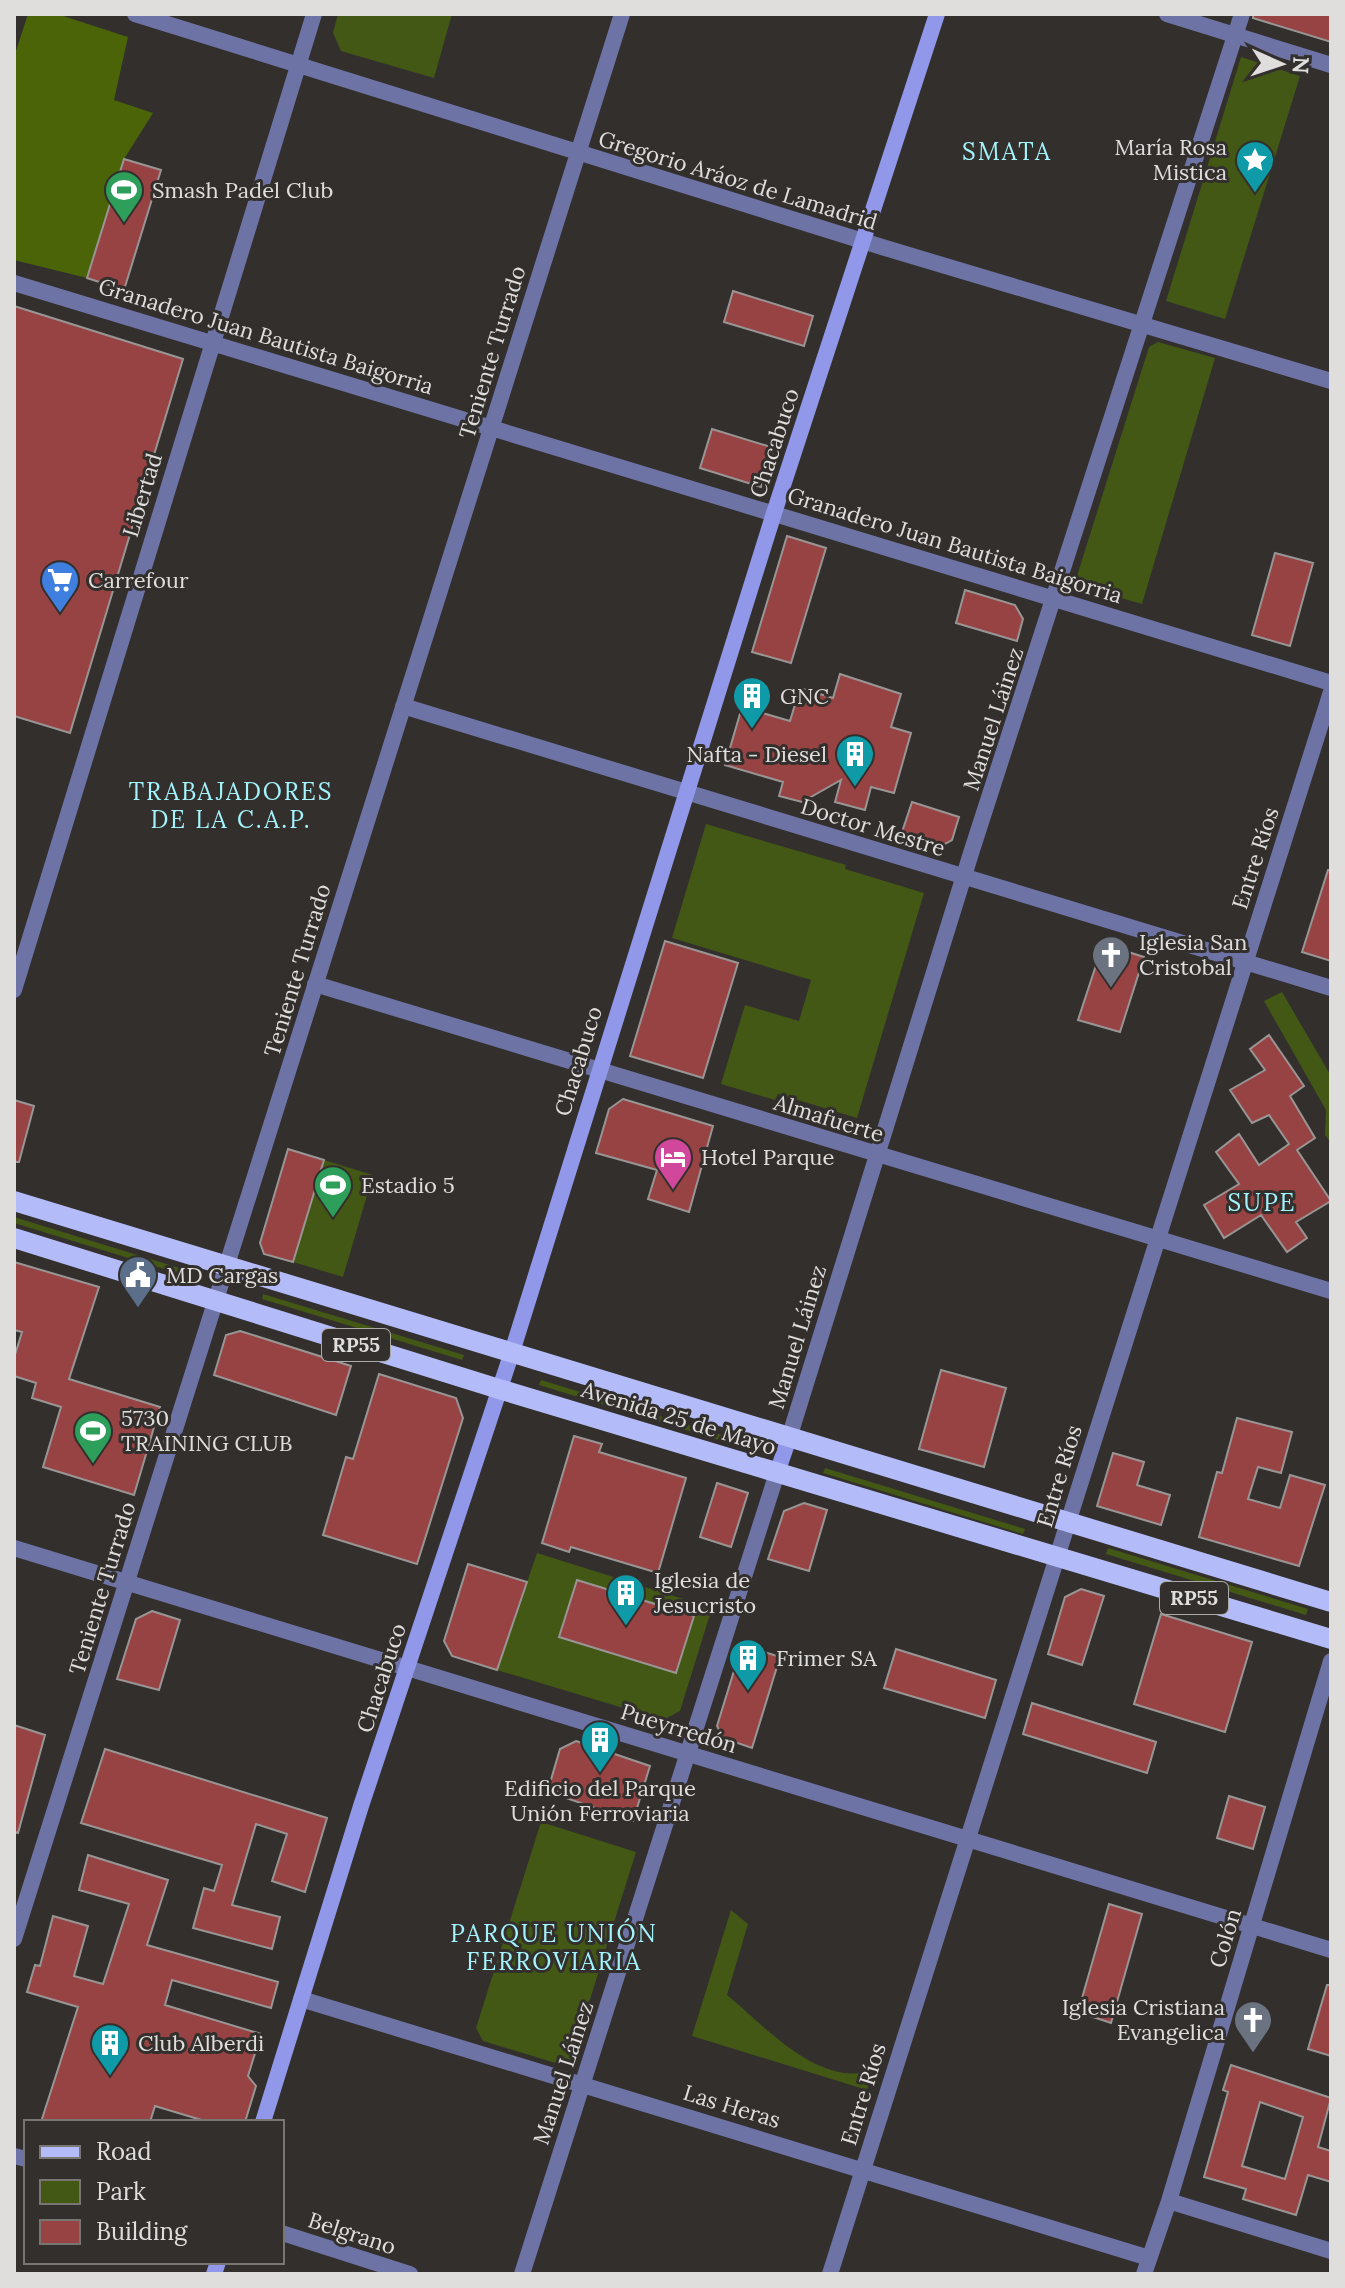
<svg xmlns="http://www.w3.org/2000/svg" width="1345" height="2288" viewBox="0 0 1345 2288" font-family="Lora,serif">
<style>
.green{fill:#435815}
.forest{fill:#4b6408}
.building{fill:#974343;stroke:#999595;stroke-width:2;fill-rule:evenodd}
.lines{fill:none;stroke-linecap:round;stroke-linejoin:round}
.street{stroke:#6e73a6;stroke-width:16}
.secondary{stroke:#9198e9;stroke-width:16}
.primary{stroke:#b3bbf9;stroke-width:20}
.labels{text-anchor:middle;stroke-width:6;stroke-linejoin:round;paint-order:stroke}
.shield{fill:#322f2d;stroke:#acaaa8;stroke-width:2}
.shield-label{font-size:20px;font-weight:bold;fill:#e0dedd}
.poi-label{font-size:22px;fill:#e0dedd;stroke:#322f2d;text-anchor:start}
.street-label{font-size:22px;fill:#e0dedd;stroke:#322f2d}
.neighbourhood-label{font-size:24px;letter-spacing:2px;fill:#a3f4fc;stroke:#322f2d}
</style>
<rect width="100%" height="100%" fill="#322f2d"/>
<path class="green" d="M338,14H452L434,78L341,51L333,33Z
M1241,57L1300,76L1225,319L1166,301Z
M1158,342L1215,358L1142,604L1083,587L1076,579L1149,347Z
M706,824L846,865L845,869L924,893L857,1118L778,1094L775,1100L721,1084L745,1005L799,1021L811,980L672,938Z
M1282,992L1331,1076V1143L1325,1135L1326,1110L1264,1001Z
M324,1160L373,1175L343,1277L293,1262Z
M14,1217L186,1270L184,1275L14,1223Z
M263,1294L464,1355L462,1360L262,1299Z
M541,1380L741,1441L739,1446L539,1385Z
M825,1468L1025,1529L1023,1534L823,1473Z
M1108,1548L1308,1609L1306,1615L1106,1554Z
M537,1553L712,1608L680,1711L663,1720L497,1670Z
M541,1822L636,1852L571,2060L562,2065L483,2041L476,2028Z
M731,1910L748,1924L727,1995C766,2027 820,2089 874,2070L867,2090L692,2036Z"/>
<path class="forest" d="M28,14H57L128,37L114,100L153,113L124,159L87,278L14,260V57Z"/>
<path class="building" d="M1253,14H1331V42L1253,18Z
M124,159L161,170L124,290L87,278Z
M733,291L813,316L804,346L724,322Z
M14,306L183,359L70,733L14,716Z
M712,429L774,448L761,487L700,468Z
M787,536L826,548L791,663L752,652Z
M1275,553L1313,563L1290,646L1252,635Z
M965,590L1015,605L1023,619L1017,641L956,623Z
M840,674L901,694L891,727L911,733L894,793L871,787L865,810L835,802L841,780L802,802L779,796L783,782L725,765L742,707L790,721L800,688L833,698Z
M912,802L959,817L952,840L943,845L902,832Z
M1328,870H1331V961L1302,952Z
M665,941L738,963L703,1078L630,1056Z
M1103,944L1144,957L1120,1032L1078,1020Z
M1269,1035L1304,1086L1290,1096L1315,1138L1297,1150L1331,1201L1296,1222L1307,1238L1287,1252L1261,1215L1224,1238L1204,1205L1239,1184L1216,1152L1239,1134L1259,1165L1289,1144L1269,1115L1252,1123L1230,1090L1265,1070L1250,1049Z
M623,1099L713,1126L689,1212L648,1199L657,1170L596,1153L609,1109Z
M14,1100L34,1106L19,1162H14Z
M288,1149L324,1160L293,1262L264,1254L260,1243Z
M14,1262L99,1287L69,1379L160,1407L134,1495L43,1467L61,1407L32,1398L36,1383L14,1376V1358L22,1332L14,1330Z
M240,1331L351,1366L336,1415L214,1375L226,1335Z
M941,1370L1006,1388L984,1467L919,1449Z
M379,1374L456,1398L463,1418L417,1564L323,1535L346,1457L353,1459Z
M1237,1418L1292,1432L1281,1473L1258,1467L1248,1499L1280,1508L1290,1475L1325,1485L1299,1566L1199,1537L1217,1472L1222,1473Z
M574,1436L602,1444L599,1452L686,1478L658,1573L571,1547L569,1552L542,1543Z
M1113,1453L1144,1462L1137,1485L1170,1495L1161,1525L1097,1506Z
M717,1483L748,1493L731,1547L700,1537Z
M804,1503L827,1510L809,1571L768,1559L784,1511Z
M468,1564L527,1582L497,1670L452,1656L444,1641Z
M577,1580L694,1616L676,1673L559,1637Z
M1081,1589L1104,1596L1082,1665L1048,1654L1065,1597Z
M152,1611L180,1620L159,1690L117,1679L136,1619Z
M1161,1614L1252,1642L1225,1732L1134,1704Z
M742,1645L780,1657L752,1748L723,1738L717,1726Z
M896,1649L996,1680L985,1718L884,1688Z
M1032,1703L1156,1742L1147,1773L1023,1734Z
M14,1725L45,1735L18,1833L14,1832Z
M576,1741L650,1766L633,1821L560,1796L550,1783L560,1749Z
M105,1749L327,1818L305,1892L272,1881L287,1834L256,1824L232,1905L280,1917L272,1949L193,1928L204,1888L214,1891L222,1865L81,1823Z
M1229,1796L1265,1807L1253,1849L1217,1838Z
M88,1855L168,1880L147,1945L278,1982L271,2008L172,1980L165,2005L261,2034L248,2076L256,2086L245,2122H208L155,2106L150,2122H41L78,2007L27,1992L35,1965L40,1966L53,1916L88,1926L74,1976L103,1984L129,1904L79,1890Z
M1109,1904L1142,1914L1111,2023L1078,2012Z
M1327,1985H1331V2056L1308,2049Z
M1231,2065L1331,2098L1318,2147L1331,2151V2182L1308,2175L1296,2215L1243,2199L1246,2189L1204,2177L1228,2092L1223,2090ZM1260,2102L1303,2117L1285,2179L1242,2166Z"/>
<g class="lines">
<path class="street" d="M135,14L882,247L1331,381
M1167,14L1331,65
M14,283L1331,683
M403,706L1331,988
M315,984L1331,1291
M14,990L314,14
M789,1438L972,850L1242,14
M14,1548L1331,1950
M14,1939L622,14
M301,1999L1149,2258
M14,2156L26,2159
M1169,2201L1331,2251
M282,2233L410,2274
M522,2274L777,1473
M830,2274L1331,692
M1144,2274L1169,2201L1331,1661"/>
<path class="secondary" d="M777,1473L789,1438
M263,2122L361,1806L512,1352L774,513L937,14
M214,2274L218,2262"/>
<path class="primary" d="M14,1201L1331,1602
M14,1238L499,1389L1331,1639"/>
</g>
<defs>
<symbol id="sight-pin" viewBox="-11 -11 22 30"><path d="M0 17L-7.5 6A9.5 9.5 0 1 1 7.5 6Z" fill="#0f9aa8" stroke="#322f2d"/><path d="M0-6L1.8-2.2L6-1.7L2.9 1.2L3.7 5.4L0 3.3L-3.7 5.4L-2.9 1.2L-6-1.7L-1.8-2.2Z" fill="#fff"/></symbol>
<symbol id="stadium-pin" viewBox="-11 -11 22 30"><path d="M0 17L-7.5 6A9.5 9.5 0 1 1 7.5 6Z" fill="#2e9e5b" stroke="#322f2d"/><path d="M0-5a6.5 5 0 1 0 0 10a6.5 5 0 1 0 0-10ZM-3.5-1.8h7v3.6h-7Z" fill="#fff"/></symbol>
<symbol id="supermarket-pin" viewBox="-11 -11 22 30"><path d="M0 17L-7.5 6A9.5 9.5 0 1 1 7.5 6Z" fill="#3f7fe0" stroke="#322f2d"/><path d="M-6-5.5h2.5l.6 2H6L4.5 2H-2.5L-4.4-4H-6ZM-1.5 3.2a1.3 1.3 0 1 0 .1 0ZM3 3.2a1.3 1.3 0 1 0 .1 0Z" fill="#fff"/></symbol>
<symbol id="building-pin" viewBox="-11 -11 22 30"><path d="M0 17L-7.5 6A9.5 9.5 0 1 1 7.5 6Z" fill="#0f9aa8" stroke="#322f2d"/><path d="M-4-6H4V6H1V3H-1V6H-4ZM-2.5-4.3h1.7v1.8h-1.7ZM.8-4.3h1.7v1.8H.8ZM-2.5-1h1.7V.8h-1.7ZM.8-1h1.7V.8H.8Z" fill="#fff"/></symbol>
<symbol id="church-pin" viewBox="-11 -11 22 30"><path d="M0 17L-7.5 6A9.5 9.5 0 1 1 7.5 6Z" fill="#6b7280" stroke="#322f2d"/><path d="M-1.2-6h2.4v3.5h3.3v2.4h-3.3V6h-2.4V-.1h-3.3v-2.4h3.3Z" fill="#fff"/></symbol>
<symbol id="hotel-pin" viewBox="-11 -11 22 30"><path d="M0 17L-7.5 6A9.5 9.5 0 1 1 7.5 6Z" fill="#d1479c" stroke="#322f2d"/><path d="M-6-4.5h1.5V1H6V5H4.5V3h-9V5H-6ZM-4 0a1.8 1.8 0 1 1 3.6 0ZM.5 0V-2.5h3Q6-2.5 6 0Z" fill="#fff"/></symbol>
<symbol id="civic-pin" viewBox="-11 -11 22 30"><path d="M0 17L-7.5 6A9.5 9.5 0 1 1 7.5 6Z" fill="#5c6f8a" stroke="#322f2d"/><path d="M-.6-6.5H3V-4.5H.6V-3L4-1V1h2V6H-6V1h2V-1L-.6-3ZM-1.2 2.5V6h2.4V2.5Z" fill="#fff"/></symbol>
</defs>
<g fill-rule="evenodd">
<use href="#sight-pin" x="1233" y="138" width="44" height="60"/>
<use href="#stadium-pin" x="102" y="168" width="44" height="60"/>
<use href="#supermarket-pin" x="38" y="558" width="44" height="60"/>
<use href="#building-pin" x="730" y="674" width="44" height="60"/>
<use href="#building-pin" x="833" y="732" width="44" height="60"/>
<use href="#church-pin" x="1089" y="933" width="44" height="60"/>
<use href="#hotel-pin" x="651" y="1135" width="44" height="60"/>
<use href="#stadium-pin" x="311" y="1163" width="44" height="60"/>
<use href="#civic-pin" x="116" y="1253" width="44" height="60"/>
<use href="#stadium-pin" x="71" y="1409" width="44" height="60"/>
<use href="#building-pin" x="604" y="1571" width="44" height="60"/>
<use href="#building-pin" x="726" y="1636" width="44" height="60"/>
<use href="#building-pin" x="578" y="1718" width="44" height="60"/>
<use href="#church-pin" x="1231" y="1998" width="44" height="60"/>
<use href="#building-pin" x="88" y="2021" width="44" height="60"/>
</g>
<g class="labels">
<g class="shield">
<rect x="322" y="1329" width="68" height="32" rx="6"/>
<rect x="1160" y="1582" width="68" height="32" rx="6"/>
</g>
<g class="shield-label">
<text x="356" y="1352">RP55</text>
<text x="1194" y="1605">RP55</text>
</g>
<g class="poi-label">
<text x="1227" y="155" text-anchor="end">María Rosa<tspan x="1227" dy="25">Mistica</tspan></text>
<text x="152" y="198">Smash Padel Club</text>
<text x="88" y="588">Carrefour</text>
<text x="780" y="704">GNC</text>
<text x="827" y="762" text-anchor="end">Nafta - Diesel</text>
<text x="1139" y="950">Iglesia San<tspan x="1139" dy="25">Cristobal</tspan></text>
<text x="701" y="1165">Hotel Parque</text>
<text x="361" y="1193">Estadio 5</text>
<text x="166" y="1283">MD Cargas</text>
<text x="121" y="1426">5730<tspan x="121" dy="25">TRAINING CLUB</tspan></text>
<text x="654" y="1588">Iglesia de<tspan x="654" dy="25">Jesucristo</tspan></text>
<text x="776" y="1666">Frimer SA</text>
<text x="600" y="1796" text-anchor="middle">Edificio del Parque<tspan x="600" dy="25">Unión Ferroviaria</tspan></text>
<text x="1225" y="2015" text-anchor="end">Iglesia Cristiana<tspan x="1225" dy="25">Evangelica</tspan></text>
<text x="138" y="2051">Club Alberdi</text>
</g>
<g class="street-label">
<text transform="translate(738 180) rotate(17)" y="8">Gregorio Aráoz de Lamadrid</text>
<text transform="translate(266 336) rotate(17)" y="8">Granadero Juan Bautista Baigorria</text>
<text transform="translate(492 352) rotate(-73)" y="8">Teniente Turrado</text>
<text transform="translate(774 443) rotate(-72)" y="8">Chacabuco</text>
<text transform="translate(142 495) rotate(-73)" y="8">Libertad</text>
<text transform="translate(955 545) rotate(17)" y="8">Granadero Juan Bautista Baigorria</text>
<text transform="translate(993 719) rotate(-72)" y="8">Manuel Láinez</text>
<text transform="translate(873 827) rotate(17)" y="8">Doctor Mestre</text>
<text transform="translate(1255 858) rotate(-72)" y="8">Entre Ríos</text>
<text transform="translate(297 970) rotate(-73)" y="8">Teniente Turrado</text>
<text transform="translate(578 1061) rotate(-73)" y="8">Chacabuco</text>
<text transform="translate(829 1118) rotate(17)" y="8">Almafuerte</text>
<text transform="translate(797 1337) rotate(-73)" y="8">Manuel Láinez</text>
<text transform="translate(679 1418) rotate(17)" y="8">Avenida 25 de Mayo</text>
<text transform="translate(1059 1476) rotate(-73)" y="8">Entre Ríos</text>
<text transform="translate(102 1588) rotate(-73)" y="8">Teniente Turrado</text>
<text transform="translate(381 1678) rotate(-72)" y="8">Chacabuco</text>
<text transform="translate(679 1728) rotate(17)" y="8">Pueyrredón</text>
<text transform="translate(1225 1938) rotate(-73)" y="8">Colón</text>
<text transform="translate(563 2073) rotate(-72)" y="8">Manuel Láinez</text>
<text transform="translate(863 2094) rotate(-73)" y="8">Entre Ríos</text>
<text transform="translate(732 2106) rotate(17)" y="8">Las Heras</text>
<text transform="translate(352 2233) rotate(18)" y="8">Belgrano</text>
</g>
<g class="neighbourhood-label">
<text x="1007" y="160">SMATA</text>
<text x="231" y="800">TRABAJADORES<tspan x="231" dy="28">DE LA C.A.P.</tspan></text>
<text x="1262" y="1211">SUPE</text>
<text x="554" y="1942">PARQUE UNIÓN<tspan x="554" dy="28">FERROVIARIA</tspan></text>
</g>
</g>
<rect width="1345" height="2288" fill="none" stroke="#e0dedd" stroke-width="32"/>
<rect x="24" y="2120" width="260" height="144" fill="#322f2d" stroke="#787573" stroke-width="2"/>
<rect x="40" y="2146" width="40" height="12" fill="#b3bbf9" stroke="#787573" stroke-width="2"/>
<text x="96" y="2160" font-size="24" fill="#e0dedd">Road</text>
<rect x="40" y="2180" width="40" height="24" fill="#435815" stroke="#787573" stroke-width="2"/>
<text x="96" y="2200" font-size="24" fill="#e0dedd">Park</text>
<rect x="40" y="2220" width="40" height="24" fill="#974343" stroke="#787573" stroke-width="2"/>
<text x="96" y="2240" font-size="24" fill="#e0dedd">Building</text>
<g transform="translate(1281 64) rotate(93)" stroke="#322f2d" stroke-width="6" paint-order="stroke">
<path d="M0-6L14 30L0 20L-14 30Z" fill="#e0dedd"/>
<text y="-12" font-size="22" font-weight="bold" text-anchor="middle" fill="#e0dedd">N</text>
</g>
</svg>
